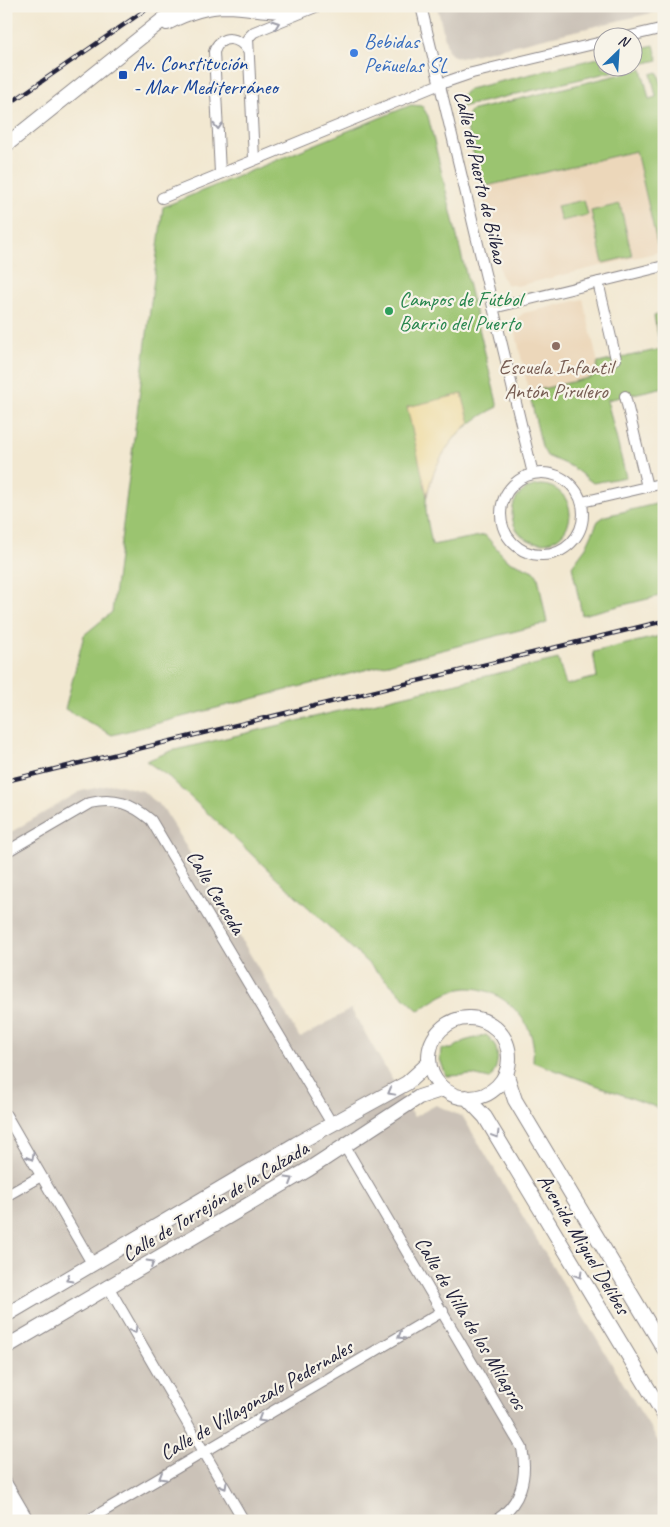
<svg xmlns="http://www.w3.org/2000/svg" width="670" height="1527" viewBox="0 0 670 1527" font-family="Caveat,sans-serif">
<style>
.built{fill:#ecd7ba}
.industrial{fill:#cbc2b8}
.green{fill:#9bc470;stroke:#5e7356}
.sand{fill:#eeda9e;stroke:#887e6c}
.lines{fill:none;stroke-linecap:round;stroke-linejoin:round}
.street-casing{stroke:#8a8586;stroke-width:12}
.secondary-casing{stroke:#8a8586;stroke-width:16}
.street{stroke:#fff;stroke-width:10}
.secondary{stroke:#fff;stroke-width:14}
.rail-casing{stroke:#22223b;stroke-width:4.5}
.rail{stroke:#f7f3e8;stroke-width:2.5;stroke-dasharray:8;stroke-linecap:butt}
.oneway{stroke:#9c9ca7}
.shop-dot{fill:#3f7fe0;stroke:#f7f3e8;stroke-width:2}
.transit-dot{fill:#1a4fb4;stroke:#f7f3e8;stroke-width:2}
.leisure-dot{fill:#2e9e5b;stroke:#f7f3e8;stroke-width:2}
.education-dot{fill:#8d6e63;stroke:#f7f3e8;stroke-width:2}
.labels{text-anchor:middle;stroke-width:4.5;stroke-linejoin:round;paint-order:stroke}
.shop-label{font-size:21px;fill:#366cbe;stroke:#f7f3e8;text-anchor:start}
.transit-label{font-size:21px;fill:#164399;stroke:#f7f3e8;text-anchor:start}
.street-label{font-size:21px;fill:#22223b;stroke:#f7f3e8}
.leisure-label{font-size:21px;fill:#27864d;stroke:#f7f3e8;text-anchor:start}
.education-label{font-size:21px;fill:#785e54;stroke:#f7f3e8}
</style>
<rect width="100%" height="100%" fill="#f7f3e8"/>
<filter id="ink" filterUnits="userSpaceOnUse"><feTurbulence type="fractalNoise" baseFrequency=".02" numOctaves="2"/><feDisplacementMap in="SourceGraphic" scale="10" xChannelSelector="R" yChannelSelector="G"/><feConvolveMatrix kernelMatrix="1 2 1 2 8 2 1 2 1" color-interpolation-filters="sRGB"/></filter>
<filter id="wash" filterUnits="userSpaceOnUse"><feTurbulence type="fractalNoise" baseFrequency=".0096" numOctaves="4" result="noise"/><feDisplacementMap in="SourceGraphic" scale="20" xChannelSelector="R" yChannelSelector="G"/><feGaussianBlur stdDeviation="1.12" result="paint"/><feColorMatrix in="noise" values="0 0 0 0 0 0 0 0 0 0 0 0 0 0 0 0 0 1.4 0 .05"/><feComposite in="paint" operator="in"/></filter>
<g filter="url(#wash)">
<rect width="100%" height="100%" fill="#f2e8d1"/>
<path class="built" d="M636,151L659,252L517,286L507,284L501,276L482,187Z
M583,299L598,363L593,377L529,392L515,330L516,319L524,313Z"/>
<path class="industrial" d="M437,6H664V10L460,58L452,55L448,51Z
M115,784L143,791L163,808L300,1038L351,1009L414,1117L436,1105L463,1117L664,1451V1521H6V835L81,791Z"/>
<path class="green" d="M654,45L658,60L633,66V50Z
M602,57V68H628L461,107V96L469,89Z
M642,69L649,99L656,97L651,74L658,72L664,93V251L659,252L636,151L482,187L465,121L470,111Z
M411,105L422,106L428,116L498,407C461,424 428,459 426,502C425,515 430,531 432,545L485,535L507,560L534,571L538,577L547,623L112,735L65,709L84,635L112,612L163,207Z
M584,200L588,215L561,221L557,206Z
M620,204L632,256L603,263L591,211Z
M664,313V387L607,400L626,477L593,483L572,467L547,456L542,447L529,392L593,377L598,363L661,349L654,316Z
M512 514a29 29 0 1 1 58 0a29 29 0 1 1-58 0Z
M664,502V595L582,615L572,566L586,547L598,521L605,516Z
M664,635V1110L533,1062C533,1056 534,1049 533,1043C528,1014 497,987 467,988C450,989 432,1001 419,1011L169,777L146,761L171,751L558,659L566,685L597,677L593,652Z
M486,1035C501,1046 500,1065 490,1079L472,1075L446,1076L440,1059L441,1049H452L464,1041Z"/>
<path class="sand" d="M462,394L470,423C447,442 433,467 427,496L407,407Z"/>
</g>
<g filter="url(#ink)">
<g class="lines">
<defs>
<path id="street" d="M421,6L533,474
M622,38L664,28
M254,159L248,38L254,32L318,6
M220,173L214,52C220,34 239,36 248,51
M162,198L440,84L472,73L602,42
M598,282L616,359
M493,308L664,266
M625,396L647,487
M501 514a41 41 0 1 1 82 0a41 41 0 1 1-82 0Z
M582,502L664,483
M6,852L90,803C115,797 132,804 151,820L332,1124
M6,1115L93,1265
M344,1145L522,1448C528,1477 521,1504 495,1521
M6,1196L41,1176
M109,1288L244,1521
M6,1482L29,1521
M6,1498L20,1521
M87,1521L443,1311"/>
<path id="secondary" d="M167,23C186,13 206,6 227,6C260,7 274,16 309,6
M6,145L180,6
M429 1058a40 40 0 1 1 80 0a40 40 0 1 1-80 0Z
M506,1073L515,1100L664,1349
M466,1097L485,1117L664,1415
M6,1315L296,1144L407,1083L429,1063
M6,1347L309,1169L419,1097L444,1089"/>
</defs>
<use href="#street" class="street-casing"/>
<use href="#secondary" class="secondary-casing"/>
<use href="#street" class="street"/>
<use href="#secondary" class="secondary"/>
<defs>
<path id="rail" d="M6,106L151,6
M6,781L664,621"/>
</defs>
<use href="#rail" class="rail-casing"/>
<use href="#rail" class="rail"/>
</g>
<defs><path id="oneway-chevron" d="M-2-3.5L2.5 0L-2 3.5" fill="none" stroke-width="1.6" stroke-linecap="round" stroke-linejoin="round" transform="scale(1.25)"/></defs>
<g class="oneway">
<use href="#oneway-chevron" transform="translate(276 24) rotate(-20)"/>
<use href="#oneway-chevron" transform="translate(218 126) rotate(87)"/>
<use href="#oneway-chevron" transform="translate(391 1092) rotate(151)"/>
<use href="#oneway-chevron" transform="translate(496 1135) rotate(59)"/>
<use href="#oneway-chevron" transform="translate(31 1157) rotate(60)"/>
<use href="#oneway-chevron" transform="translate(290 1180) rotate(-31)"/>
<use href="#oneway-chevron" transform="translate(151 1263) rotate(-31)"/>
<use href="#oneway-chevron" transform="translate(579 1275) rotate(59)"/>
<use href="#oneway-chevron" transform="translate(69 1279) rotate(150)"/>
<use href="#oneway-chevron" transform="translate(134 1330) rotate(60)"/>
<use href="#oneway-chevron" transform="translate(401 1336) rotate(150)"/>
<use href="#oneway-chevron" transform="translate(261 1419) rotate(150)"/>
<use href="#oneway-chevron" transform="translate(162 1477) rotate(150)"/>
<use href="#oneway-chevron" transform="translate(224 1486) rotate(60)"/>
</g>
</g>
<circle class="shop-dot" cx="354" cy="53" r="5"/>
<rect class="transit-dot" x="118" y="70" width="10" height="10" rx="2.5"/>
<circle class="leisure-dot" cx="389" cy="311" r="5"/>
<circle class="education-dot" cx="556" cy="346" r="5"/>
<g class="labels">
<g class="shop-label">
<text x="364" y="48">Bebidas<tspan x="364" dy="24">Peñuelas SL</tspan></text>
</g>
<g class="transit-label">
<text x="133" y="70">Av. Constitución<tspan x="133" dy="24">- Mar Mediterráneo</tspan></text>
</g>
<g class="street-label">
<text transform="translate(481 177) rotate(77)" y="7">Calle del Puerto de Bilbao</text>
<text transform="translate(216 892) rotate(59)" y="7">Calle Cerceda</text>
<text transform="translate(215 1201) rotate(-31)" y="7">Calle de Torrejón de la Calzada</text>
<text transform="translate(584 1244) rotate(59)" y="7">Avenida Miguel Delibes</text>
<text transform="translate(471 1323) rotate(59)" y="7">Calle de Villa de los Milagros</text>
<text transform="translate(256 1400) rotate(-30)" y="7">Calle de Villagonzalo Pedernales</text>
</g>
<g class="leisure-label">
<text x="399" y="306">Campos de Fútbol<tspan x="399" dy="24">Barrio del Puerto</tspan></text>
</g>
<g class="education-label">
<text x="556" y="374">Escuela Infantil<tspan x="556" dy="24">Antón Pirulero</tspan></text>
</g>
</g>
<rect width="670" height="1527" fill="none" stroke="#f7f3e8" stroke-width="25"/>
<g transform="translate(618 52) rotate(25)"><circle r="24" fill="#f7f3e8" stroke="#a29fa3"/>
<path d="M0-4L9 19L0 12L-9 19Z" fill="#1f6fb2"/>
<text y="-8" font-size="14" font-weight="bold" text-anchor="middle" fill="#22223b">N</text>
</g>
</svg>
